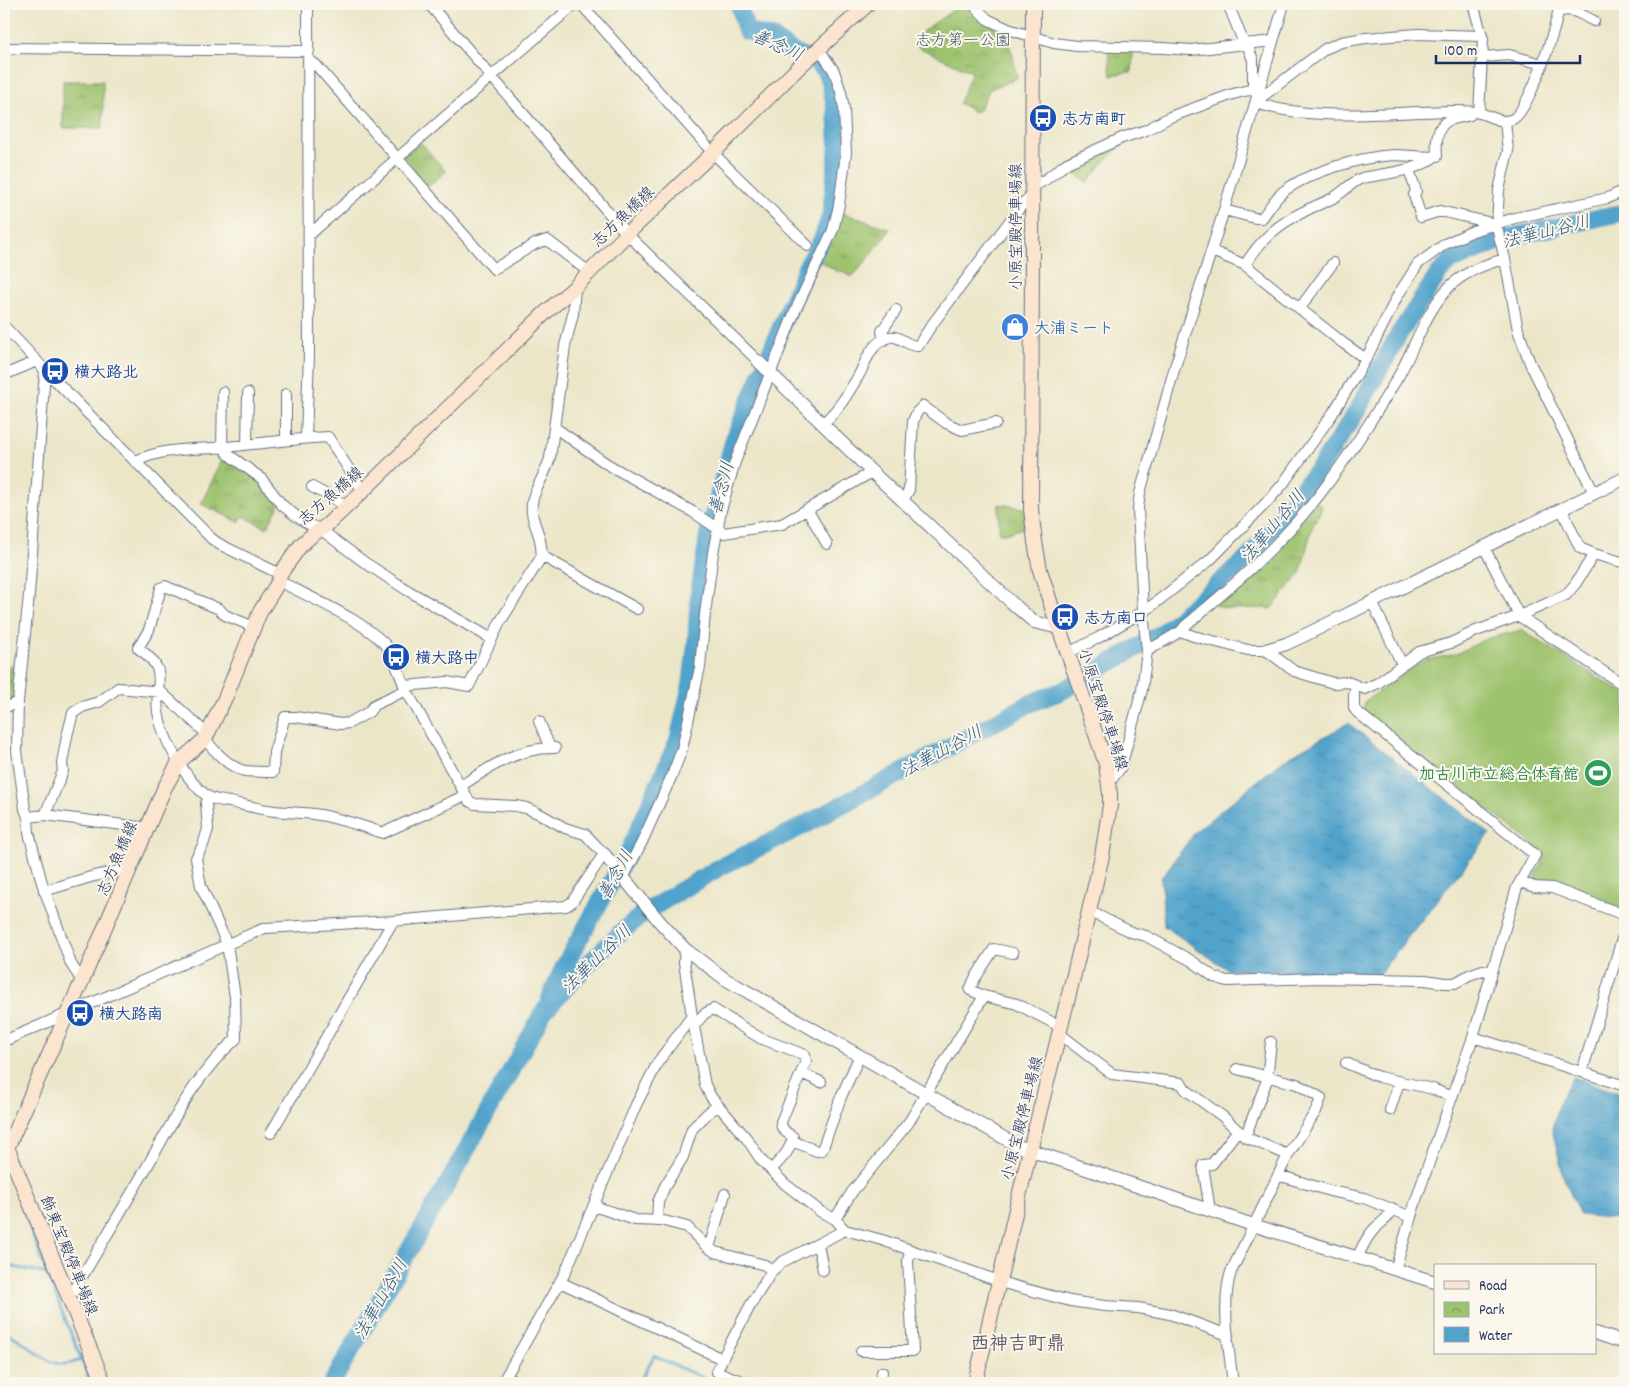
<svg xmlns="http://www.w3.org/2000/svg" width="1629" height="1387" viewBox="0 0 1629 1387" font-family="Dekko,'Klee One',sans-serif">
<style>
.grass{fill:url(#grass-tufts);stroke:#5c7966}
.park{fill:url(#park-crowns);stroke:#5c7966}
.pitch{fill:#9ec36e;stroke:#5c7966}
.water{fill:url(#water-ripples);stroke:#366995}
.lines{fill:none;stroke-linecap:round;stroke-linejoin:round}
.stream{stroke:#51a3cc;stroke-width:3}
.river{stroke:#51a3cc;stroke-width:18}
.minor-casing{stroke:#646f83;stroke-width:12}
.tertiary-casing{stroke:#646f83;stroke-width:14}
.secondary-casing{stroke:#646f83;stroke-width:16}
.minor{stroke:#fff;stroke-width:10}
.tertiary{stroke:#fff;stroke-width:12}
.secondary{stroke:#fbe5cf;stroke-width:14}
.labels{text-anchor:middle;stroke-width:4;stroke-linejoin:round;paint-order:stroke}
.park-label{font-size:16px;fill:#425b63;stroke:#fbf7ec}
.transit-label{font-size:16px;font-weight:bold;fill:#164399;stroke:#fbf7ec;text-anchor:start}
.street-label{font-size:16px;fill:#1b2f5e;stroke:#fbf7ec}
.shop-label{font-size:16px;font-weight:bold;fill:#366cbe;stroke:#fbf7ec;text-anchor:start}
.leisure-label{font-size:16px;font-weight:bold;fill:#27864d;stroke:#fbf7ec;text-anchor:end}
.water-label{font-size:18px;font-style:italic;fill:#2e5884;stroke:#fbf7ec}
.quarter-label{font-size:19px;font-weight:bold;fill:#5e5868;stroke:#fbf7ec}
</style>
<defs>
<pattern id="grass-tufts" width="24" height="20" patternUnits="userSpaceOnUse" patternTransform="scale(1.25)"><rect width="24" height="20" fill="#9ec36e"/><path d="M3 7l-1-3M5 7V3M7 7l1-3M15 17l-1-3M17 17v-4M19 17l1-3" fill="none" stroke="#809f5e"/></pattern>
<pattern id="park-crowns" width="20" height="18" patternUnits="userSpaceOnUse" patternTransform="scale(1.25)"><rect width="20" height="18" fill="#9ec36e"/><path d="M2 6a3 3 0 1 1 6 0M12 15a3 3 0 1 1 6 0" fill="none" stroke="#809f5e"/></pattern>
<pattern id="water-ripples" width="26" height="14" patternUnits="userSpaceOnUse" patternTransform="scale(1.25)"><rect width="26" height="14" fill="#51a3cc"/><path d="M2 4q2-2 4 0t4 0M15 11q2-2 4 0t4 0" fill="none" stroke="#4285a9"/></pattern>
</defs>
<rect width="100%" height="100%" fill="#fbf7ec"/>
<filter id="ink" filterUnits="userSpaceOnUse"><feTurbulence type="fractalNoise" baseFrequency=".02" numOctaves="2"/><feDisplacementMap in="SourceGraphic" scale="10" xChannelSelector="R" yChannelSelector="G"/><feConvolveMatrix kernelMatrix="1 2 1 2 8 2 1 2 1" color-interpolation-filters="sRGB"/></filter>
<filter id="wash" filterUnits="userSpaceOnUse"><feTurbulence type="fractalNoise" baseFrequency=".0096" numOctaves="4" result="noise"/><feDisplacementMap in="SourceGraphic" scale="20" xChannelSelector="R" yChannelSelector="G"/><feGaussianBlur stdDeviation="1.12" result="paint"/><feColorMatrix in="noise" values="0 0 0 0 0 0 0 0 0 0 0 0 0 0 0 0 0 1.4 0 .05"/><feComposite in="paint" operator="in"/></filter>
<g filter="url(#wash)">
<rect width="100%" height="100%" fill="#ece6c9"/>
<path class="grass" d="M1108,50H1133L1132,72L1122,73L1111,76Z
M63,81H103V128H63Z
M1120,142L1123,145L1104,162L1087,183L1067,167Z
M421,143L446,171L428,187L404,160V155Z
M840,212L890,229L868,259L852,277L840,270L838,272L820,261Z
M223,453L247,469L280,504L267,528L243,516L239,522L201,504L222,460Z
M1316,503L1320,504L1322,508L1312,528L1300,574L1271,609C1253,606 1231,613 1215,605Z
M999,504L1024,508L1026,520L1022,528L1009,533H999Z"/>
<path class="park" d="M967,4C976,17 989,26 1003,31L1012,52L1017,78L989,90L979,110L974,112L959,103L972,72L918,47L920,34L923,31L953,10Z
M18,665L15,697L4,703V668Z"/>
<path class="pitch" d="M1521,630L1625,694V911L1537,882L1535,877L1546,855L1364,712V702L1422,661L1456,654L1486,639Z"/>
<path class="water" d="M1348,723L1490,834L1378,975L1228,970L1164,926L1161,878L1196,831L1282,761Z
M1573,1077L1625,1095V1220L1580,1215L1564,1179L1552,1129L1560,1099Z"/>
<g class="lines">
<path class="stream" d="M4,1158L47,1274L91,1383
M4,1265L47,1274
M4,1333C25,1337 44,1367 66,1364C71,1364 76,1361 81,1360
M639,1383L654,1356L708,1380L711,1383"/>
<path class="river" d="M550,998L564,966L630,849L678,740L691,685L696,644L699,593L709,530L734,439L805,270L822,240L831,214L838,146L836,112L830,81L824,70L815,61L796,54L774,39L746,31L739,4
M332,1383L452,1176L544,1011L590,962L619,934L644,913L665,900L720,867L795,830L1031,703L1062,691L1162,633L1251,555L1280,518L1295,497L1321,466L1357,411L1399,334L1439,273L1451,261L1507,238L1625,212"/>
</g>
</g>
<g filter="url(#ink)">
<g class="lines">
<defs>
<path id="minor" d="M429,4L627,234L758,361
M581,4L713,153L808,246
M973,4L987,19L1008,29L1054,43L1077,46L1163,48L1191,50L1273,41
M1228,4L1243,41L1248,47L1253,60V91
M1473,4L1483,39L1479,113
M1559,12C1571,6 1583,16 1594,21
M4,48L309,51
M1483,57L1509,55L1542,64
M309,60L316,65L494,269L535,244L547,240L589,272
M1257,96H1263L1325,49L1341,42L1365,38L1418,34L1481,36
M1256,103C1316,123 1394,111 1457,111C1465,111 1472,111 1480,113C1487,115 1498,121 1505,121C1508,121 1510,120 1513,119C1529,110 1559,23 1559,4
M1505,121L1508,151L1499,190L1497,225L1499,236L1505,259L1518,330L1530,363L1594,493
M1409,169L1416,191L1414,195L1421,217L1440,211L1496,224
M1034,186L1045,180L1067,163L1122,138L1146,130L1170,117L1233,94L1249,90L1259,91
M1224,210L1255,218H1262C1269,209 1275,198 1284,191C1311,171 1361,157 1394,155C1404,155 1431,158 1437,156C1436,140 1436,123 1453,119C1459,117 1464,117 1470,115
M309,235L575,4
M1212,251L1245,265L1343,343L1366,359
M1245,265C1261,239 1278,224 1305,211C1314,206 1324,203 1333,198C1344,192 1350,183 1362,178C1383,174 1418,171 1434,157
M1300,308L1333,263
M4,326L45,370L212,539L219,544L280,574
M884,340L882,331L896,310
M45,370L29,595L18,702L17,751L25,809L28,817L29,833L42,883L71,964L82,981
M4,375L37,361
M286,394V440
M822,424C838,411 849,392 859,375C866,361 872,341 890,337C900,335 908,347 918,346L931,326L1024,202L1033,196
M554,427L607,464L693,512L724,533L782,524L872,472
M306,438L309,354L308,4
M247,444L248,393
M222,447L223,392
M225,447L227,453L233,458L261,478L282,505L296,516L312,526L320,529L364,562L407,590L492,639
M136,461C165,447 197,450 227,447C261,443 294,439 328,437L363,491
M312,487L347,506
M903,500L909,490L913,421L917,412L923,406L946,423L962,430L996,423
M807,509L827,544
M1562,510L1580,548L1594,554L1625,563
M1484,547L1519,616L1625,686
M542,556L637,609
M1372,602L1402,664
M254,627L225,615L219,609L165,586L161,588L149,630L138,648C171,671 154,682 158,712C162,738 186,781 207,796C213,800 223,801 230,802C244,805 259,809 275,811C290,813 305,812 320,815C342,819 362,826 383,833L466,795
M1181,631L1185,626C1233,586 1281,544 1320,494C1348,457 1374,417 1398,377C1415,347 1426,310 1451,285C1467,271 1484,264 1505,259
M1147,651L1181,631L1193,636L1248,650H1266L1294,671L1333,683L1348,682L1365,689L1378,683L1419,652L1451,643L1476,631L1519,616L1566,595L1576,583L1594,554
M1068,653L1098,638L1149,608L1210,560L1266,503L1283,484L1333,413L1366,359L1398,295L1418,264L1445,244L1473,231L1515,218L1608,198L1625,190
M405,686L447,682L469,686L500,622L542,556C541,549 541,542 539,536C535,524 529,512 533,498C538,484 546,472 550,458L565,346L573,314L575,287
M1354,693V708L1357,712L1535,855L1520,882
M4,708L18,702
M539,721L550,748
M205,739C214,751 230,768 245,771C254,772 265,772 273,772L274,752L285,717H295L341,724L349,723L369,712L374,705L406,690
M1109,783L1121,767L1142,690L1147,651L1143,612L1138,508L1140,493L1174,370L1224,210L1284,4
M461,786C490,767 518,747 555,748
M45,815L63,771L62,763L67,736L73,713L82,707L99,702L118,688L161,692L207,734
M28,817L45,815L147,828
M623,878L642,842L673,773L682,749L700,667L705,614L713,553L721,510L735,462L795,311L833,230L839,205L846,153L844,109L841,92L834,71L819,49
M44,891L94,876L130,869
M1089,911L1131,932L1146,936L1192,961L1214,977L1227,981L1319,978L1425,980L1445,983H1455L1469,975L1483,970L1492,972
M685,949L684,962L692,1016L705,1085L711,1097L747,1139L761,1160L785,1184L821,1212L835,1219L845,1230L882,1240L1007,1284L1070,1301L1105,1306L1138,1308L1170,1314L1228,1335
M1013,953L994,949L974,980L970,990L984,996L1017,1004L1061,1027
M694,1026L704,1014L713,1009L760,1038L805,1055L806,1061L781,1122C781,1130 787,1133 793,1137C790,1152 781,1159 771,1170
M1060,1034L1112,1074L1181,1083L1186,1090L1222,1116L1245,1137L1288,1155L1231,1272C1221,1301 1229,1352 1233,1383
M1473,1037L1625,1086
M4,1041L265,928L393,921L566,906L572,902L604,854L585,834L565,828L540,814L526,808L516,806L475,804L469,801L406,690L390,650C368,622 311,598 279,581
M1346,1063L1379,1077L1433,1089L1452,1097
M1237,1069L1297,1084L1321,1098L1316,1111L1288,1155
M1582,1072L1622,939L1625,936
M801,1073L821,1082
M1390,1110L1399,1082
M271,1133L393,921
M1245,1137L1267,1080L1271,1042
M792,1141L817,1151L822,1150L841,1097L860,1055
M1278,1175L1330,1191L1364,1198L1411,1217
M594,1206L635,1220L664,1221L687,1227L706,1246L715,1252L765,1265L772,1271
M1210,1211L1203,1165L1212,1164L1238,1130
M835,1219L852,1192L909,1122L984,996
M657,1221L658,1202L665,1186L683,1157L692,1129L708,1113L718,1105
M818,1244L823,1270
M706,1246L710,1244L725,1194
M1357,1258C1361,1250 1365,1240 1371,1233C1377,1224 1389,1220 1392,1209
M1395,1270L1416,1200L1473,1037L1517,887L1520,882L1535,887L1552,888L1622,914L1625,921
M560,1282L722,1359
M69,1298C95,1256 120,1213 145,1170C173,1122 194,1076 236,1039L235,997L227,944L201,886L196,858L203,845L208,829L206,803
M861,1351H913L908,1261L910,1250
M502,1383L565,1273L636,1105L658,1062L692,1016
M747,1383L717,1372L722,1359L750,1306L772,1271L782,1262L845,1230
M880,1383L882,1372"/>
<path id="tertiary" d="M758,361L872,472L1011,602L1034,622L1059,628
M1266,650L1286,644L1305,635L1625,478
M604,854L660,922L685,949L725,979L1018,1146L1253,1225L1435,1282
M1595,1333L1625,1343"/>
<path id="secondary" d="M7,1147L104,1383
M4,1155L82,981L164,789L179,762L205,739L226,696L260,612L279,581L280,574L301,545L311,536L327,525L363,491L545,313L575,287L627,234L713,153L800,66L868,4
M975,1383L1030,1150L1075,970L1102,856L1110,805V794L1106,764L1079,685L1053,611L1040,570L1035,542L1031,509L1033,4"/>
</defs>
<use href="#minor" class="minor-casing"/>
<use href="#tertiary" class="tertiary-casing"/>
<use href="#secondary" class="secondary-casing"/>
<use href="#minor" class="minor"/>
<use href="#tertiary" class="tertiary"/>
<use href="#secondary" class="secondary"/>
</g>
</g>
<defs>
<symbol id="bus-disc" viewBox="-11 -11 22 22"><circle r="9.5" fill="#1a4fb4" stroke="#fbf7ec"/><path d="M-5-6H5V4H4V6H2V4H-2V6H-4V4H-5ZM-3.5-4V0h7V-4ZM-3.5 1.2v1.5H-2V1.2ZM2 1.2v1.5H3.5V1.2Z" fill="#fff"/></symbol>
<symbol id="shop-disc" viewBox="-11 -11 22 22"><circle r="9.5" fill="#3f7fe0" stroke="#fbf7ec"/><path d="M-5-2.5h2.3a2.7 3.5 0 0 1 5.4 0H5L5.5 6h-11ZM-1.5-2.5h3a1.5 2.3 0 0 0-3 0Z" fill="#fff"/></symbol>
<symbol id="stadium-disc" viewBox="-11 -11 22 22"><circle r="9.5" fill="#2e9e5b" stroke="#fbf7ec"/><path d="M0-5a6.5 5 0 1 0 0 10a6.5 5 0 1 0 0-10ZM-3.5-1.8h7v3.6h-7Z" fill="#fff"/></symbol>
</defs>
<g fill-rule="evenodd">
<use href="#bus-disc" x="1027" y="102" width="32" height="32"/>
<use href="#shop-disc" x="999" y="311" width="32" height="32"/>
<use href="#bus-disc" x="39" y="355" width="32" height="32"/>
<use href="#bus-disc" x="1049" y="601" width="32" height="32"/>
<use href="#bus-disc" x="380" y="641" width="32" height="32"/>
<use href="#stadium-disc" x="1582" y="757" width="32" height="32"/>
<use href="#bus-disc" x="64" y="997" width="32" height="32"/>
</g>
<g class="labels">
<g class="park-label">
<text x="963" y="45">志方第一公園</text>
</g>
<g class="transit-label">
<text x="1062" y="124">志方南町</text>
<text x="74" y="377">横大路北</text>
<text x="1084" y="623">志方南口</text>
<text x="415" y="663">横大路中</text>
<text x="99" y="1019">横大路南</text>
</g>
<g class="street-label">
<text transform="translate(622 216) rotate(-44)" y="6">志方魚橋線</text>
<text transform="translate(1015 227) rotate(-90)" y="6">小原宝殿停車場線</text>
<text transform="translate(330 495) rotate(-41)" y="6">志方魚橋線</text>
<text transform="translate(1104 709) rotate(72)" y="6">小原宝殿停車場線</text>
<text transform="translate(116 858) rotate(-67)" y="6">志方魚橋線</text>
<text transform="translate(1021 1118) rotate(-76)" y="6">小原宝殿停車場線</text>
<text transform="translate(70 1255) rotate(68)" y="6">飾東宝殿停車場線</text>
</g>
<g class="shop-label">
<text x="1034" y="333">大浦ミート</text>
</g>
<g class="leisure-label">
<text x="1579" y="779">加古川市立総合体育館</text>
</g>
<g class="water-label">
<text transform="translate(778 45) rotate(24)" y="6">善念川</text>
<text transform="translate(1546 231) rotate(-14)" y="6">法華山谷川</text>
<text transform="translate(721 488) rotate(-75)" y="6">善念川</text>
<text transform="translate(1272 526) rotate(-50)" y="6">法華山谷川</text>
<text transform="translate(941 751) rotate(-28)" y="6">法華山谷川</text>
<text transform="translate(615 875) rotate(-61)" y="6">善念川</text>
<text transform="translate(596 959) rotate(-44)" y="6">法華山谷川</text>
<text transform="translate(380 1299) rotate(-60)" y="6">法華山谷川</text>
</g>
<g class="quarter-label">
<text x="1018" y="1349">西神吉町鼎</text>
</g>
</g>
<rect width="1629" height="1387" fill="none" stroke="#fbf7ec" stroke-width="20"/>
<rect x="1434" y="1264" width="162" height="90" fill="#fbf7ec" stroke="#a1a7b3"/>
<rect x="1444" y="1281" width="25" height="8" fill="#fbe5cf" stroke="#a1a7b3"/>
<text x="1479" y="1290" font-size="15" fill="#1b2f5e">Road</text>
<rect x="1444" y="1302" width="25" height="15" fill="url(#park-crowns)" stroke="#a1a7b3"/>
<text x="1479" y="1314" font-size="15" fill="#1b2f5e">Park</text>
<rect x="1444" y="1327" width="25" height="15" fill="url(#water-ripples)" stroke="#a1a7b3"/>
<text x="1479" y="1340" font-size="15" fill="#1b2f5e">Water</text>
<path d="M1436 55v8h144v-8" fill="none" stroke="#1b2f5e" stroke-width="2.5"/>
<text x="1444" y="55" font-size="15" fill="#1b2f5e" stroke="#fbf7ec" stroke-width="4" paint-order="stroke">100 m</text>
</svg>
